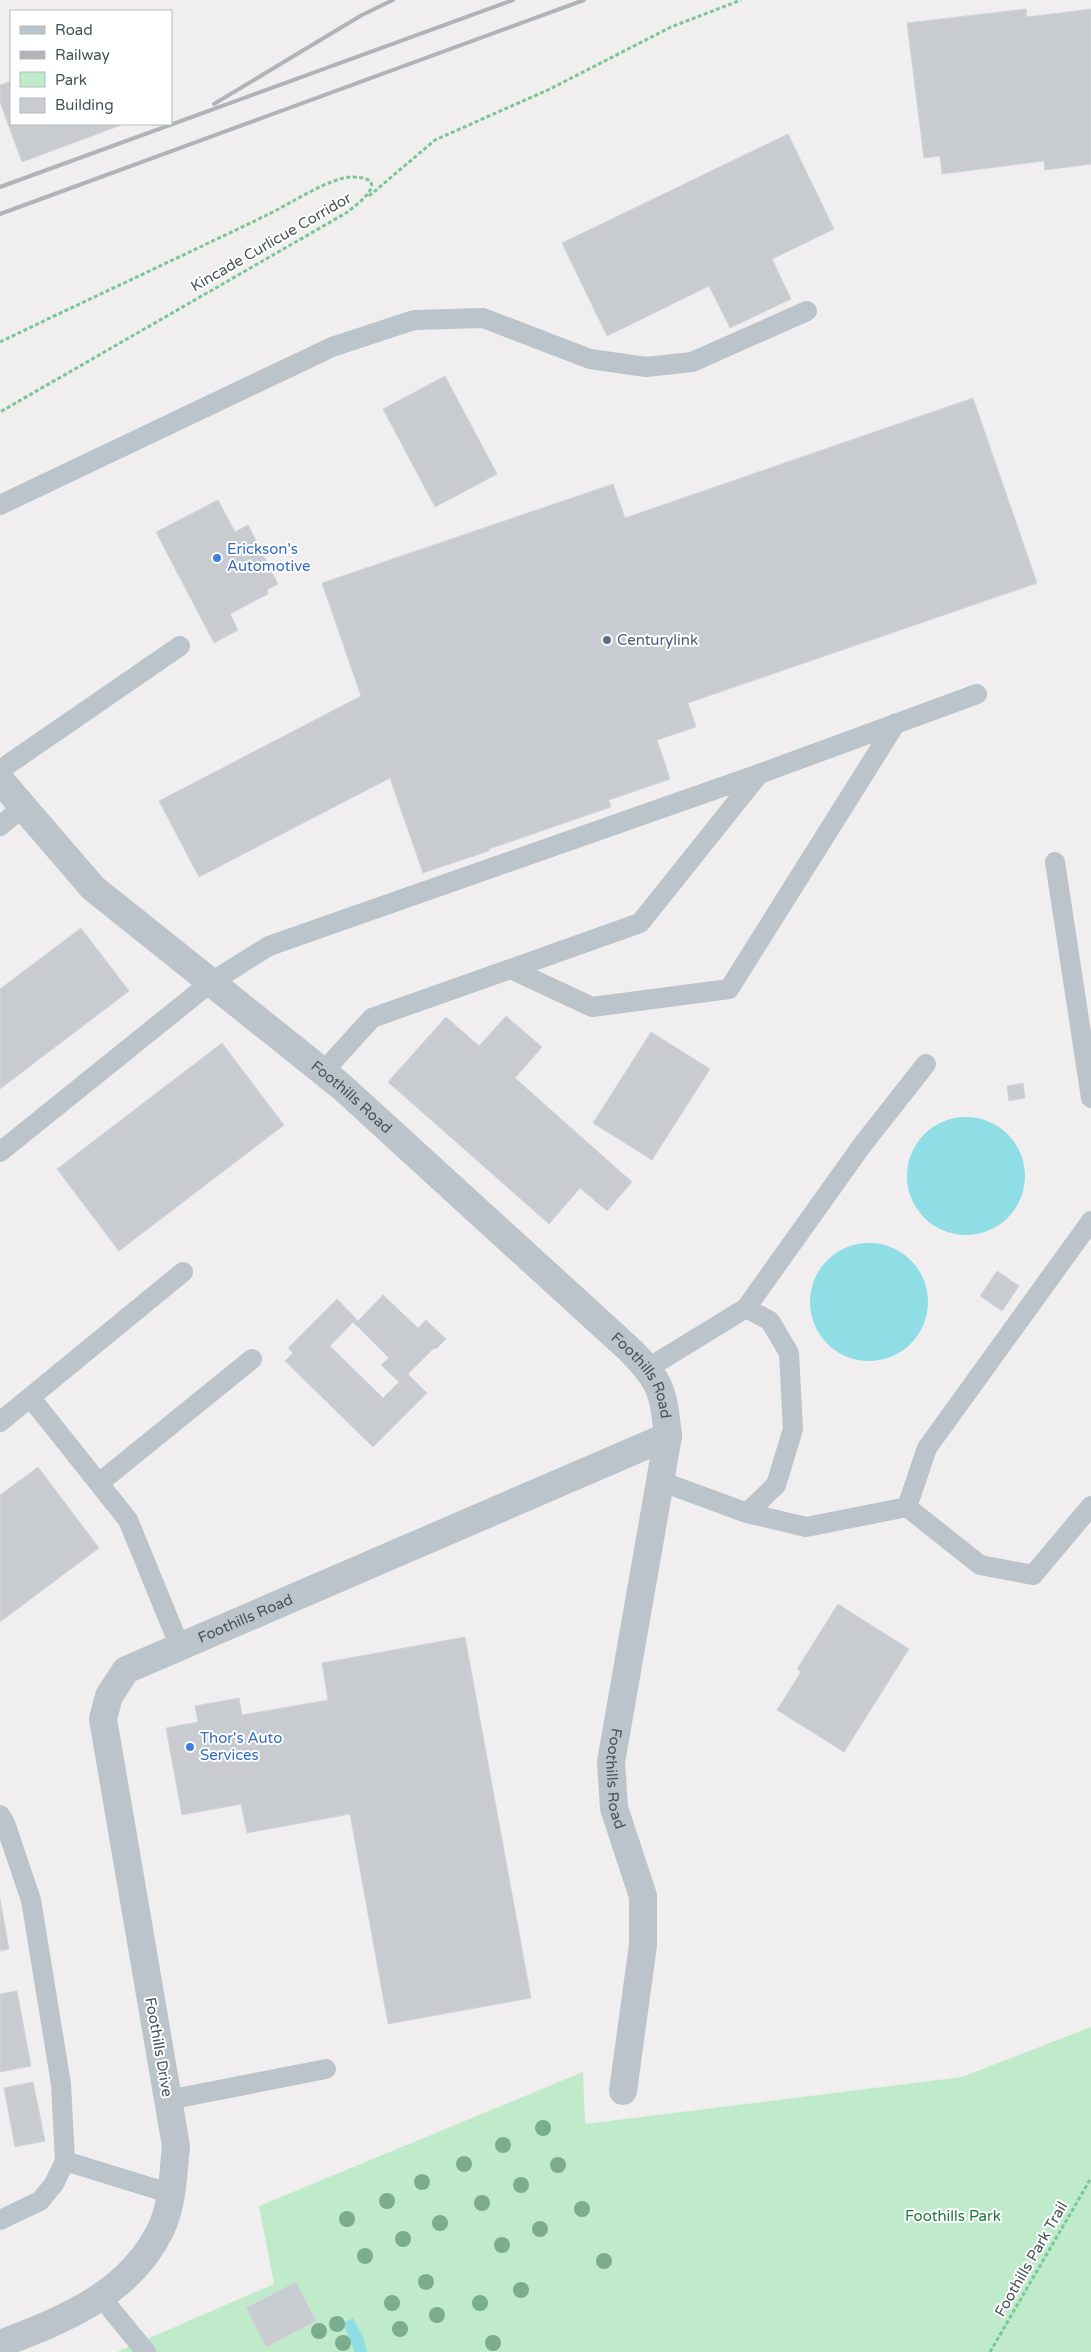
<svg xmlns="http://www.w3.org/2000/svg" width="1091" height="2352" viewBox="0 0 1091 2352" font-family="'Varela Round',sans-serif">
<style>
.green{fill:#bfebcb}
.water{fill:#8fdde5}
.building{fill:#c8ccd0;stroke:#d2d5d9;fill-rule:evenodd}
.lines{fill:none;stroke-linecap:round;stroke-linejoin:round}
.path{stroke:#7ac698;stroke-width:3;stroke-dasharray:4 2.5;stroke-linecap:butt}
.service{stroke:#bac4ca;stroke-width:20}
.minor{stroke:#bac4ca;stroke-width:28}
.rail{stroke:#b0b4b8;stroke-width:4}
.tree{fill:#7cac8e}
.shop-dot{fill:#3f7fe0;stroke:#fff;stroke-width:2}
.service-dot{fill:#5c6f8a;stroke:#fff;stroke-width:2}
.labels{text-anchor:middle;stroke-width:4;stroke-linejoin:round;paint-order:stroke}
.street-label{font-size:15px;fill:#47535a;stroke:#fff}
.shop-label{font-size:15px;fill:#366cbe;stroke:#fff;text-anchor:start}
.service-label{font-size:15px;fill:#4e5e75;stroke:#fff;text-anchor:start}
.park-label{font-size:15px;fill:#1e763f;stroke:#fff}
</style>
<rect width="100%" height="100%" fill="#f0eeee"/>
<path class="green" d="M1091,2027V2352H117L274,2284L259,2206L583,2072L585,2124L962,2077Z"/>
<path class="water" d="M907 1176a59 59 0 1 1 118 0a59 59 0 1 1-118 0Z
M810 1302a59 59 0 1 1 118 0a59 59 0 1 1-118 0Z
M353,2318L363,2337L367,2352H355L343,2323Z"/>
<path class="building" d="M1026,9L1027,17L1091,9V164L1045,170L1044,161L942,174L940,156L924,158L907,23Z
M11,81V124H124L22,162L0,102V85Z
M788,134L834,229L772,259L791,299L730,328L709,286L607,336L562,243Z
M445,376L497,474L435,507L383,409Z
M973,398L1037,583L688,703L696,727L657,740L670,779L609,800L611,807L489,849V851L423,873L390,778L199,877L159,801L361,696L322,583L613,484L625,518Z
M218,500L235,532L248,525L278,584L267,590L268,594L230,614L238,630L214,643L156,532Z
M81,928L129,991L0,1089V989Z
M506,1016L542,1047L515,1078L632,1182L607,1211L580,1188L549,1224L388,1082L446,1017L479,1046Z
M651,1032L710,1069L652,1160L593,1123Z
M222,1043L284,1125L119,1251L57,1169Z
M1023,1083L1025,1098L1009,1101L1007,1086Z
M997,1271L1019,1286L1002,1311L980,1296Z
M383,1295L418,1328L426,1320L446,1339L436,1349L434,1348L408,1374L427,1393L373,1447L285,1361L293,1353L288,1348L337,1299L358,1321ZM353,1322L389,1358L381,1365L399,1382L383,1398L330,1346Z
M38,1467L99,1548L0,1622V1495Z
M838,1604L909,1649L844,1752L777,1710L801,1672L797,1669Z
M465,1637L531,1998L388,2024L350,1814L247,1833L241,1804L182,1815L166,1728L198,1722L195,1706L239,1698L242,1715L328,1700L322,1663Z
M0,1899L9,1949L0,1951Z
M17,1991L31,2066L0,2072V1994Z
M33,2082L45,2141L15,2147L4,2088Z
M296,2282L316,2321L266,2347L246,2308Z"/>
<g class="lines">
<path class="path" d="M369,196L435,140L550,89L671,27L741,0
M0,342C89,299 178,258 267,215C288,205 332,176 353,177C393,178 358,204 346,213L0,412
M990,2352L1091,2178"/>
<path class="service" d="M0,505L332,347L414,320L483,318L590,359L646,367L692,362L807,311
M0,770L180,646
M0,826L23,807
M1055,862L1091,1098
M511,969L592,1007L729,989L896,723
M323,1072L372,1018L640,923L759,774
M0,1152L210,983L269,946L759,774L977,694
M746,1308L863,1144L926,1064
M648,1368L746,1308L770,1321L789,1353L793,1429L776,1485L747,1513L660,1481
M30,1397L128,1520L180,1647
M0,1422L183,1272
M99,1483L252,1359
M907,1507L927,1448L1091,1221
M747,1513L806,1527L907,1507L980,1565L1033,1575L1091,1506
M0,1815L5,1823L31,1900L61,2084L65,2161L54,2184L40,2201L0,2220
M168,2100L326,2069
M65,2161L172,2194
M101,2297L146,2352"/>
<g class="minor">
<path id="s1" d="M0,780L93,888L342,1087L630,1350C662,1382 663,1392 668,1436L611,1762L614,1808L643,1896V1945L623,2091"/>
<path id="s2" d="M0,2344C63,2320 130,2294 161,2229C173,2204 173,2173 176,2146L103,1719L109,1696L126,1670L668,1436"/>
</g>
<path class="rail" d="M214,104L362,15L393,0
M0,187L513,0
M0,214L584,0"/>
</g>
<g class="tree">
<circle cx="543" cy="2128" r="8"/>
<circle cx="503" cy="2145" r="8"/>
<circle cx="464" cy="2164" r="8"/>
<circle cx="558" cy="2165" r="8"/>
<circle cx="422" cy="2182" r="8"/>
<circle cx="521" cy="2185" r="8"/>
<circle cx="387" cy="2201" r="8"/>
<circle cx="482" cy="2203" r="8"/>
<circle cx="582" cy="2209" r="8"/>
<circle cx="347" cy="2219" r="8"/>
<circle cx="440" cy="2223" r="8"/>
<circle cx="540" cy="2229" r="8"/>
<circle cx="403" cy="2239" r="8"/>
<circle cx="502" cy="2245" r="8"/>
<circle cx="365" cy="2256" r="8"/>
<circle cx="604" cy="2261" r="8"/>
<circle cx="426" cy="2282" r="8"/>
<circle cx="521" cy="2290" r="8"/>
<circle cx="392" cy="2303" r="8"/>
<circle cx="480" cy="2303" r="8"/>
<circle cx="437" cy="2315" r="8"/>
<circle cx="337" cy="2324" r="8"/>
<circle cx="400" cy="2329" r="8"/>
<circle cx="319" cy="2331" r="8"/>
<circle cx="343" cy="2343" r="8"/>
<circle cx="493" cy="2343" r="8"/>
</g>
<g class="shop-dot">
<circle cx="217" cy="558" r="5"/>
<circle cx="190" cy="1747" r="5"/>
</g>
<circle class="service-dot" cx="607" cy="640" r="5"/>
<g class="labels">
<g class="street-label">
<text transform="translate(271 242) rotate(-30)" y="5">Kincade Curlicue Corridor</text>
<text dy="5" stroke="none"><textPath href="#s1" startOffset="475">Foothills Road</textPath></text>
<text dy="5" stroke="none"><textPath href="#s1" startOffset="880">Foothills Road</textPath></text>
<text dy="5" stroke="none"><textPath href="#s2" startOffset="906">Foothills Road</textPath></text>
<text dy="5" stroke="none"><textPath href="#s1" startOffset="1296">Foothills Road</textPath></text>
<text transform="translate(159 2047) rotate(80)" y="5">Foothills Drive</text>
<text transform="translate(1031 2259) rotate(-60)" y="5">Foothills Park Trail</text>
</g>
<g class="shop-label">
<text x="227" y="554">Erickson's<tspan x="227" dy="17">Automotive</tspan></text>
<text x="200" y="1743">Thor's Auto<tspan x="200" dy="17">Services</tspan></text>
</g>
<g class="service-label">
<text x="617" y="645">Centurylink</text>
</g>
<g class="park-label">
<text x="953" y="2221">Foothills Park</text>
</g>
</g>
<rect x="10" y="10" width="162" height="115" fill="#ffffff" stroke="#b5babd"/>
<rect x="20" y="26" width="25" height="8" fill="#bac4ca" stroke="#b5babd"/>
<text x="55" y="35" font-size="15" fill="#47535a">Road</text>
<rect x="20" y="51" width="25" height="8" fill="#b0b4b8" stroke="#b5babd"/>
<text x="55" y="60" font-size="15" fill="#47535a">Railway</text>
<rect x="20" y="72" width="25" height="15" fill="#bfebcb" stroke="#b5babd"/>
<text x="55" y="85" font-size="15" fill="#47535a">Park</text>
<rect x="20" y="98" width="25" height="15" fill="#c8ccd0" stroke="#b5babd"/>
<text x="55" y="110" font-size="15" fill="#47535a">Building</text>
</svg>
